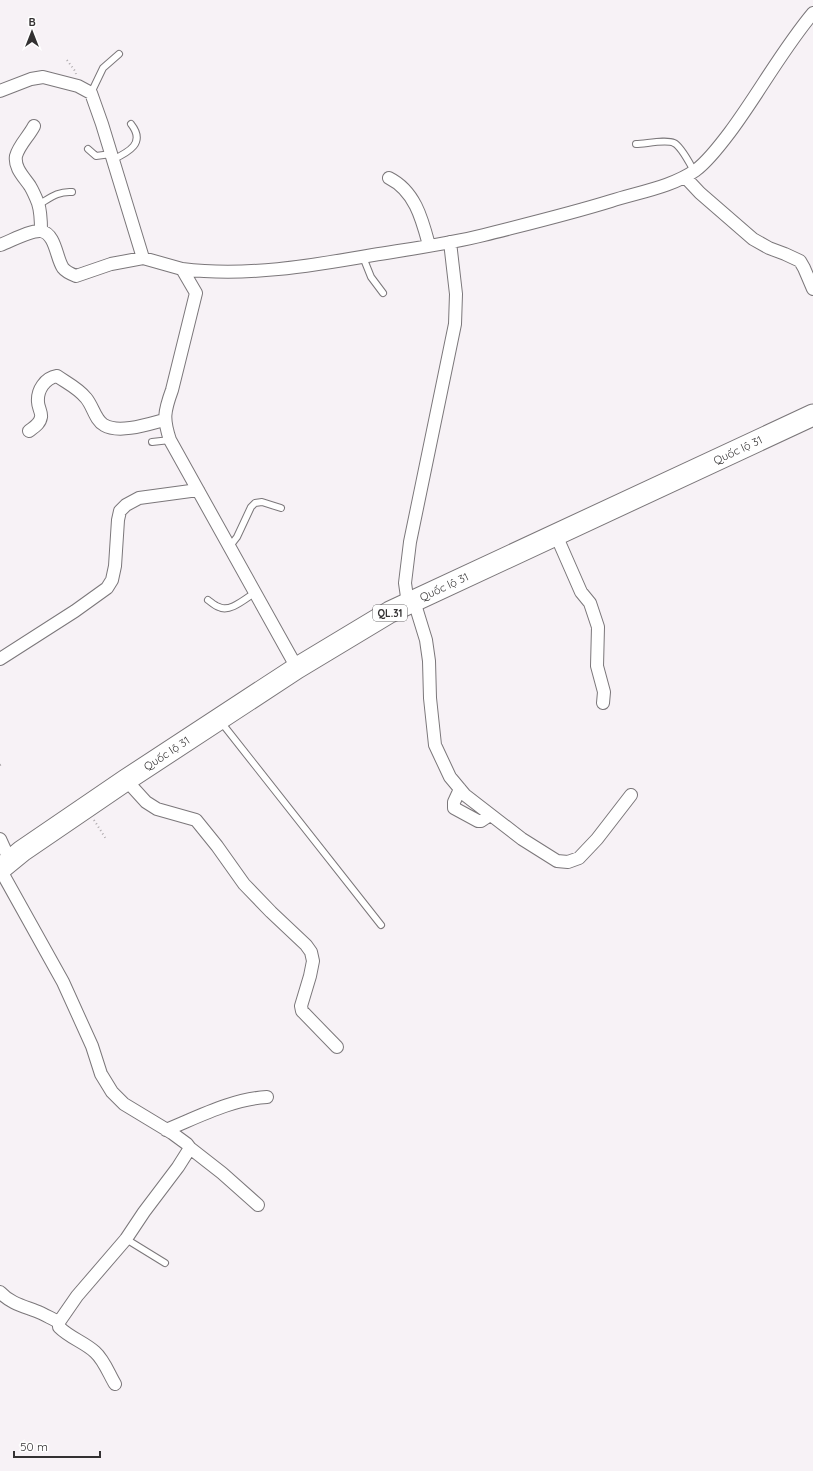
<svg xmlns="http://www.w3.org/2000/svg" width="813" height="1471" viewBox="0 0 813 1471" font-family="Quicksand,sans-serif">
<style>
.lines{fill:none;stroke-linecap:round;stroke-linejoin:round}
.service-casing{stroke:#7b777a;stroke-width:8}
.minor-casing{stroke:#7b777a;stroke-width:14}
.trunk-casing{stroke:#7b777a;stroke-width:23}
.path{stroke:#ada9ac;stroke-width:2;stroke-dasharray:1 3;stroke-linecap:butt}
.service{stroke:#fff;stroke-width:6}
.minor{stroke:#fff;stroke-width:12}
.trunk{stroke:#fff;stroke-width:21}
.labels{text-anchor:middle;stroke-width:3.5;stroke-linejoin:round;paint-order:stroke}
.shield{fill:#fff;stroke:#706f70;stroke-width:1}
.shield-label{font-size:10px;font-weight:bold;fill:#333132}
.street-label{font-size:11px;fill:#333132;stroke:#fff}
</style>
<rect width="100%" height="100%" fill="#f7f2f6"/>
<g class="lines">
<defs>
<path id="service" d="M91,93L103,68L119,54
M636,144C645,144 666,139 674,143C681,146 690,164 694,171
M88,149L96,156L111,154
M112,160C129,152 146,143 131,124
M38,205C50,198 58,191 72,192
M363,257L371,277L383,293
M152,442L170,440
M230,546L237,537L251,507L255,503L262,502L281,508
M208,600C211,602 215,606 219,607C230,613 246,598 256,592
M221,722L381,925
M126,1239L165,1263"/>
<path id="minor" d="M0,91L31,79L43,77L78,86L91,93L102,124L143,258
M34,126C29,136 19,145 16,156C14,168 24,177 30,186C33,191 36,198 38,203C41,212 41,222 41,231
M685,177L700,193L753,239L769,248L785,254L800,261L804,268L813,289
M389,178C415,191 422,219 429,245
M0,245C11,241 30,230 41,231C56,234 56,258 63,268C66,272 71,274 76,276L111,264L143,258L182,269
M29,431C34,427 40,424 41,417C42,413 38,407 38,402C37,390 45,378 57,376C67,383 78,388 86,398C93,406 95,420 104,425C119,434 149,424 164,420
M556,535L581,592L590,603L598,627L597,666L604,692L603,703
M414,601L426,640L429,661L430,698L435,745L450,777L465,795L522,839L557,861L568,862L579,858L597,839L631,795
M408,604L405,583L410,542L455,324L456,294L450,242
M0,659L75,611L107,588L112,580L115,566L118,520L120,511L126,505L139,498L198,490
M297,668L170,440C163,419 164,412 172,390L196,293L182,269C246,277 310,266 373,255C410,249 448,244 484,235C527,224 569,214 611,201C639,192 672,187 696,170C708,161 721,144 730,132C759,93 782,50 813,13
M126,780L146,802L157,809L196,820L217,846L244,884L271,912L306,945L311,952L313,961L310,976L301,1006L302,1011L337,1047
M460,789L454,802V808L478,821H481L490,815
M0,839L10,861
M0,869L63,982L92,1046L101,1074L112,1092L124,1104L172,1133L187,1144L190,1148L178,1167L144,1212L126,1239L77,1296L59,1322V1327C70,1338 84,1342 95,1352C104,1360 109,1374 115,1384
M166,1130C198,1117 232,1099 267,1097
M190,1148L222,1173L258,1205
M0,1292C10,1303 23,1306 36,1311C44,1314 52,1319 59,1322"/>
<g id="trunk">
<path id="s1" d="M0,869L22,851L126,780L297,668L390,612L813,415"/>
</g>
</defs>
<use href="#service" class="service-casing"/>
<use href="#minor" class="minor-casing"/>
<use href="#trunk" class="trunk-casing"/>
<path class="path" d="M67,60L75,71L76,74
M0,765L3,764
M94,820L106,839"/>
<use href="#service" class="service"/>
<use href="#minor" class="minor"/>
<use href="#trunk" class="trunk"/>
</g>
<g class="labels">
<rect class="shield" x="373" y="605" width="34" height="16" rx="3"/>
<g class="shield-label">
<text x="390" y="617">QL.31</text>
</g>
<g class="street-label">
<text dy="4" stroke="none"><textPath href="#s1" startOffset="851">Quốc lộ 31</textPath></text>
<text dy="4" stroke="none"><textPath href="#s1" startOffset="527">Quốc lộ 31</textPath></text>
<text dy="4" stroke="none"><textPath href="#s1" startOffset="203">Quốc lộ 31</textPath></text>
</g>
</g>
<g transform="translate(32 32)" stroke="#ffffff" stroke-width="3" paint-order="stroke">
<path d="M0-3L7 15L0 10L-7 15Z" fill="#333132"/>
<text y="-6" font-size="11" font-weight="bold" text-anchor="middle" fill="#333132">B</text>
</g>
<path d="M14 1451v6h86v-6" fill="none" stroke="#333132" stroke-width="2"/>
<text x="20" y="1451" font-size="12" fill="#333132" stroke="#ffffff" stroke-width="3" paint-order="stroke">50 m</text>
</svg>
